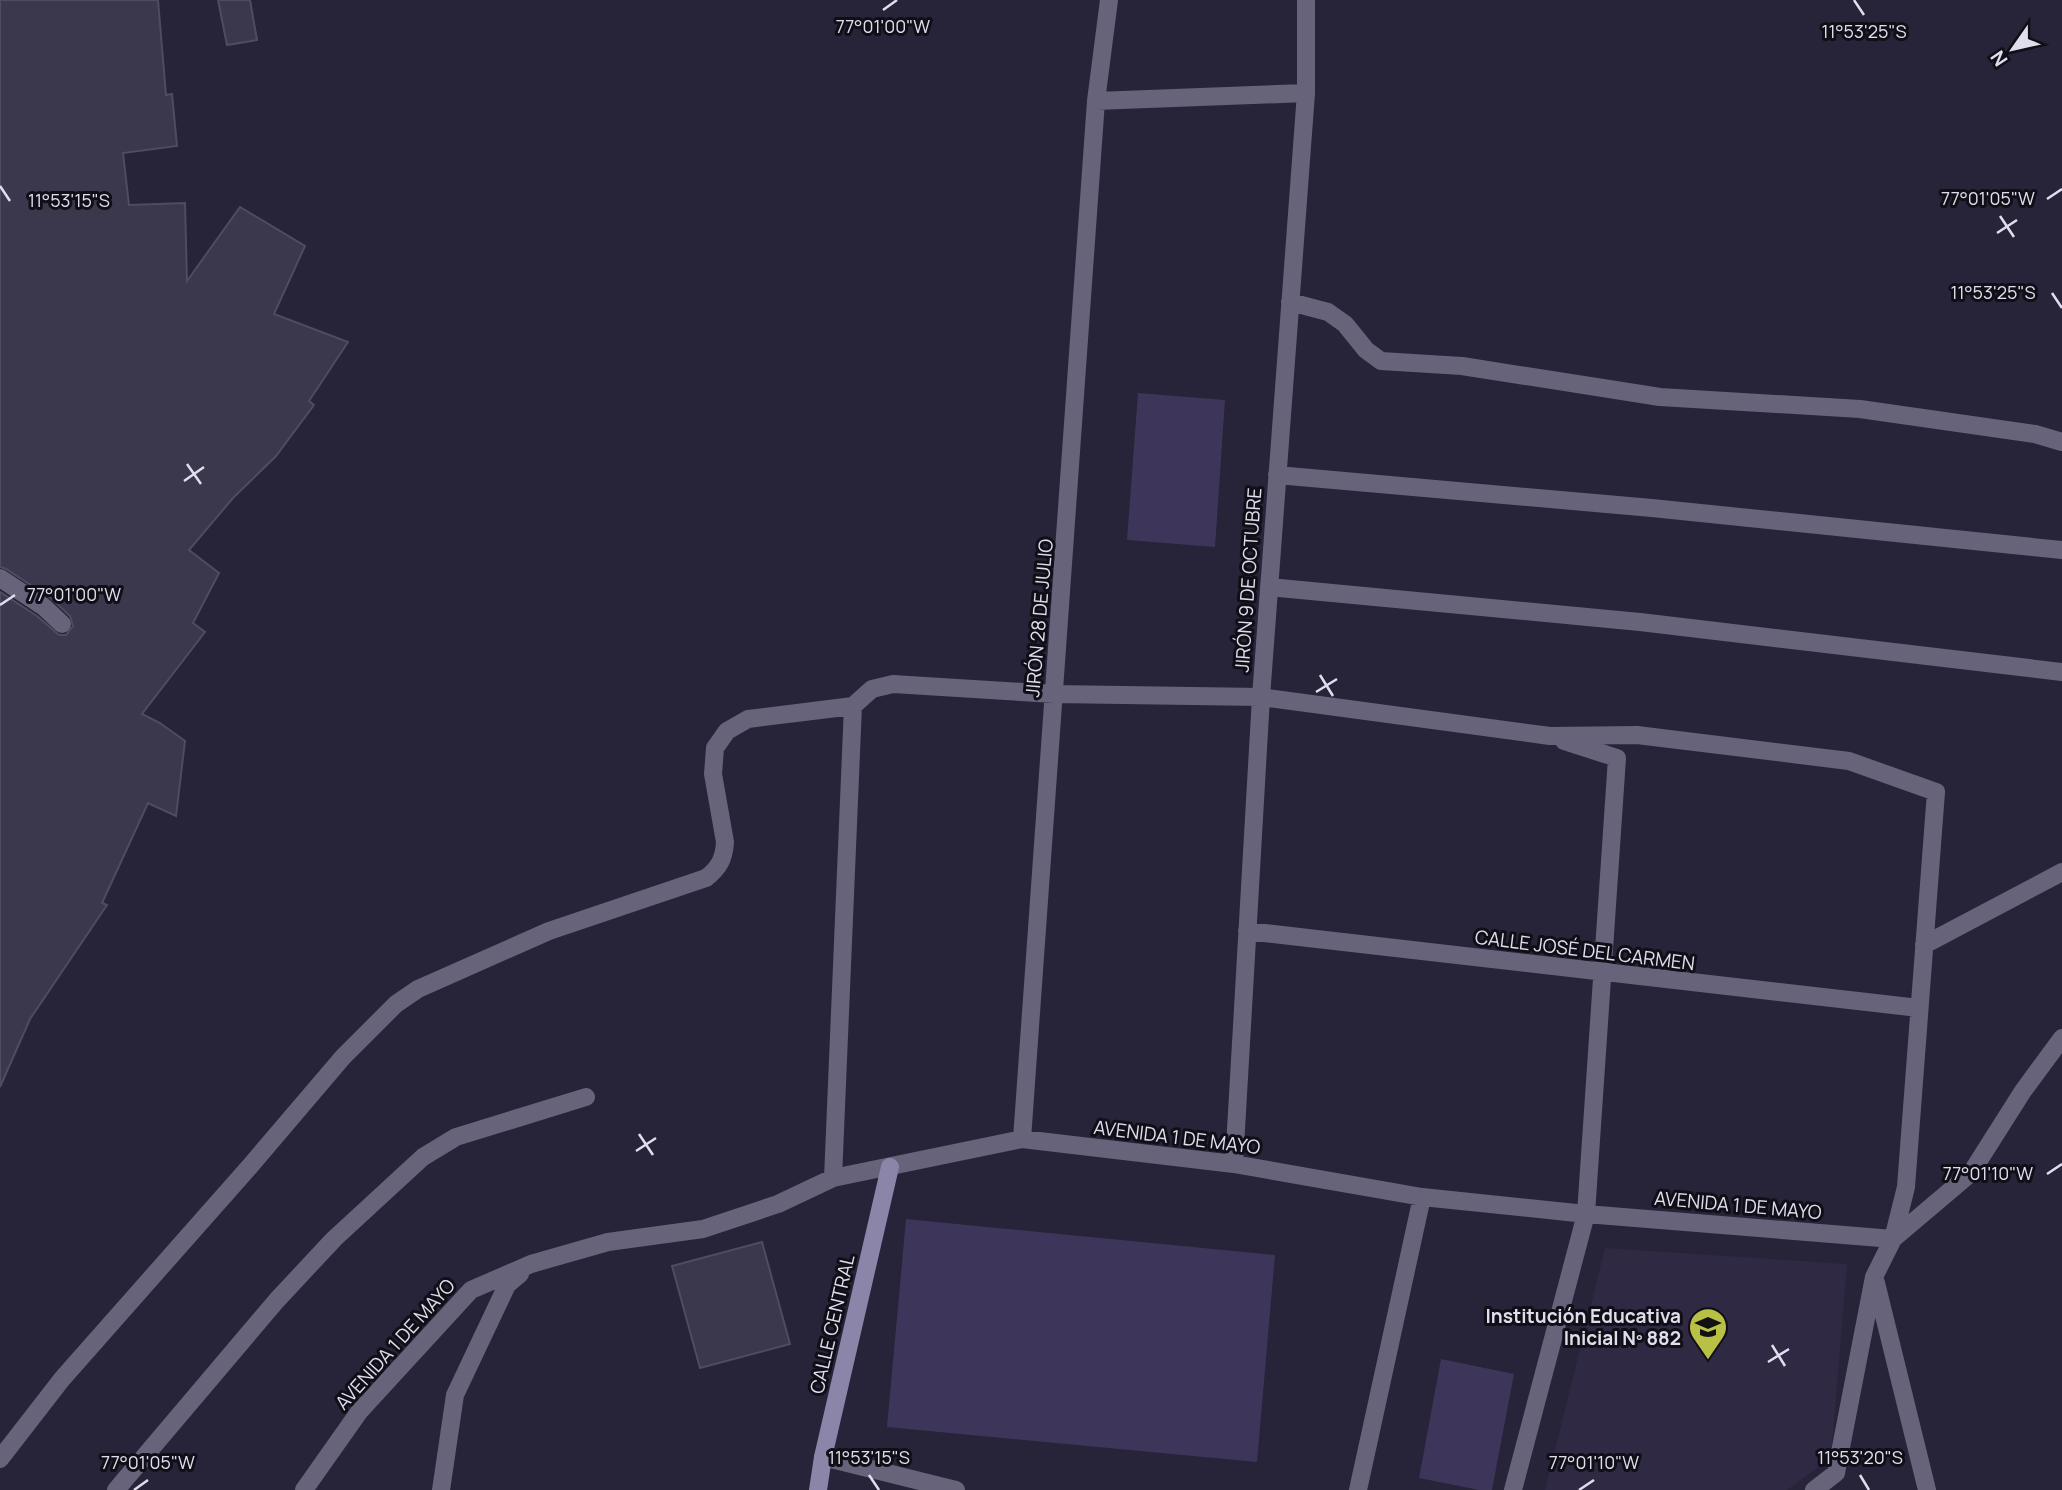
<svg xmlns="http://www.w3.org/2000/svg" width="2062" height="1490" viewBox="0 0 2062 1490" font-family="Manrope,sans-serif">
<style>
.built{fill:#2f2944}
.green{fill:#3d365a}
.building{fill:#3b374d;stroke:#4f4b62;stroke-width:2}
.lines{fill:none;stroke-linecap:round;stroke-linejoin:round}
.street{stroke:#67637a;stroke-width:18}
.secondary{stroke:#8b85aa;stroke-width:18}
.ticks{fill:none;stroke:#e0deec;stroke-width:2.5}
.labels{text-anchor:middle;stroke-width:6;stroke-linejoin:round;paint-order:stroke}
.street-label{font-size:19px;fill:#e0deec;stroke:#100e17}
.poi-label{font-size:19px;font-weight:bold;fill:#e0deec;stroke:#100e17;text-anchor:end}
.ticks-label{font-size:18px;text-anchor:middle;fill:#e0deec;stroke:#100e17;stroke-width:6;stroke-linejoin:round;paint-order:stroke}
</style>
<rect width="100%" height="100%" fill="#272338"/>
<path class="built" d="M1605,1248L1847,1264L1831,1458L1787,1490H1545Z"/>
<path class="green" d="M1138,393L1225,400L1215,547L1127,540Z
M906,1219L1275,1255L1257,1462L887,1427Z
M1441,1359L1514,1374L1492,1490H1479L1419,1478Z"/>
<path class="building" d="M0,0H158L166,95L172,94L177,146L123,153L129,205L185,203L187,281L240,207L305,246L274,314L348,342L309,401L314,405L276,456L233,498L189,550L219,573L193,623L205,632L142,714L160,723L185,741L176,816L148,803L102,903L107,905L30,1019L0,1087V592L37,616L59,635H66L73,626L70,616L52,599L6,569L0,567Z
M218,0H250L257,40L227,45Z
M762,1242L790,1344L700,1368L672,1266Z"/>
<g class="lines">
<path class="street" d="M1096,101L1306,93
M1290,302L1328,312L1345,324L1366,350L1381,361L1462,366L1660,397L1860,409L2035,434L2062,442
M1277,475L1652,508L2062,550
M0,578L44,607L62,624
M1269,587L1640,622L2062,672
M1247,931L1919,1008
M1924,945L2062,872
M1022,1139L1096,101L1109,0
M1234,1164L1261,697L1306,93V0
M833,1178L853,706L872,689L893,684L1054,694L1261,697L1550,736L1637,735L1849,761L1936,792L1906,1187L1893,1239L1874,1277L1836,1473L1814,1490
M1876,1283L1927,1490
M823,1457L956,1490
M0,1459L62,1379L251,1165L343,1057L396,1004L418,989L549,931L706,878C719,868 724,859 725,842L713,774L715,748L727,731L748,719L853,706
M116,1490L277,1300L334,1239L423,1157L456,1137L586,1097
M304,1490L359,1412L471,1290L531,1264L608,1242L703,1229L778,1204L833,1178L1022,1139L1234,1164L1422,1197L1586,1214L1893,1239L1971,1173L2023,1091L2062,1038
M441,1490L455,1395L507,1285L520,1274
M1358,1490L1422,1197
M1513,1490L1586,1214L1617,758L1564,741"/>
<path class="secondary" d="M818,1490L823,1457L890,1167"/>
</g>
<path class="ticks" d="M1854,0L1864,15M883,10L897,0M0,186L10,201M2047,199L2062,189M2000,216L2014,237M1997,233L2017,220M2052,293L2062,308M187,464L201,484M184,481L204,467M0,605L15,595M1320,675L1333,696M1316,692L1337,679M639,1134L653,1155M636,1151L656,1138M2047,1174L2062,1164M1772,1345L1785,1366M1768,1362L1789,1349M869,1475L879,1490M1860,1475L1869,1490M134,1490L148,1480M1579,1490L1594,1480"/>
<defs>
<symbol id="school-pin" viewBox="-11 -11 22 30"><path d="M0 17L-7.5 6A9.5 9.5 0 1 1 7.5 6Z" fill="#b9c046" stroke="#100e17"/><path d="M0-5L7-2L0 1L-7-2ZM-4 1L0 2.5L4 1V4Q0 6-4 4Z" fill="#111"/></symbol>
</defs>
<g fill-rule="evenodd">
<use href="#school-pin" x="1686" y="1305" width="44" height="60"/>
</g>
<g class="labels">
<g class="street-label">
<text transform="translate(1248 580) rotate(-86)" y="7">JIRÓN 9 DE OCTUBRE</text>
<text transform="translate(1039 618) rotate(-85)" y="7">JIRÓN 28 DE JULIO</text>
<text transform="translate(1585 950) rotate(7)" y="7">CALLE JOSÉ DEL CARMEN</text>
<text transform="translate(1177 1137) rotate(7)" y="7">AVENIDA 1 DE MAYO</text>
<text transform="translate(1738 1205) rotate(5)" y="7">AVENIDA 1 DE MAYO</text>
<text transform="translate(832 1324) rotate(-77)" y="7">CALLE CENTRAL</text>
<text transform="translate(395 1344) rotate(-48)" y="7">AVENIDA 1 DE MAYO</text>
</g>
<g class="poi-label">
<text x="1681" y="1323">Institución Educativa<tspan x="1681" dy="22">Inicial Nº 882</tspan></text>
</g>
</g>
<g class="ticks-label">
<text x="883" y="33">77°01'00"W</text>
<text x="1864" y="38">11°53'25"S</text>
<text x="1988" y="205">77°01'05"W</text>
<text x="69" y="207">11°53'15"S</text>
<text x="1993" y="299">11°53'25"S</text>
<text x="74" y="601">77°01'00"W</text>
<text x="1988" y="1180">77°01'10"W</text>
<text x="869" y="1464">11°53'15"S</text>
<text x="1860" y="1464">11°53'20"S</text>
<text x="148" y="1469">77°01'05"W</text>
<text x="1594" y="1469">77°01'10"W</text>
</g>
<g transform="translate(2013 49) rotate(236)" stroke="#100e17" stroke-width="5" paint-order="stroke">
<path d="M0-5L12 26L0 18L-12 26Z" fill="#e0deec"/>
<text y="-10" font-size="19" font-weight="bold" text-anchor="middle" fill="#e0deec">N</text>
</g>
</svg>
